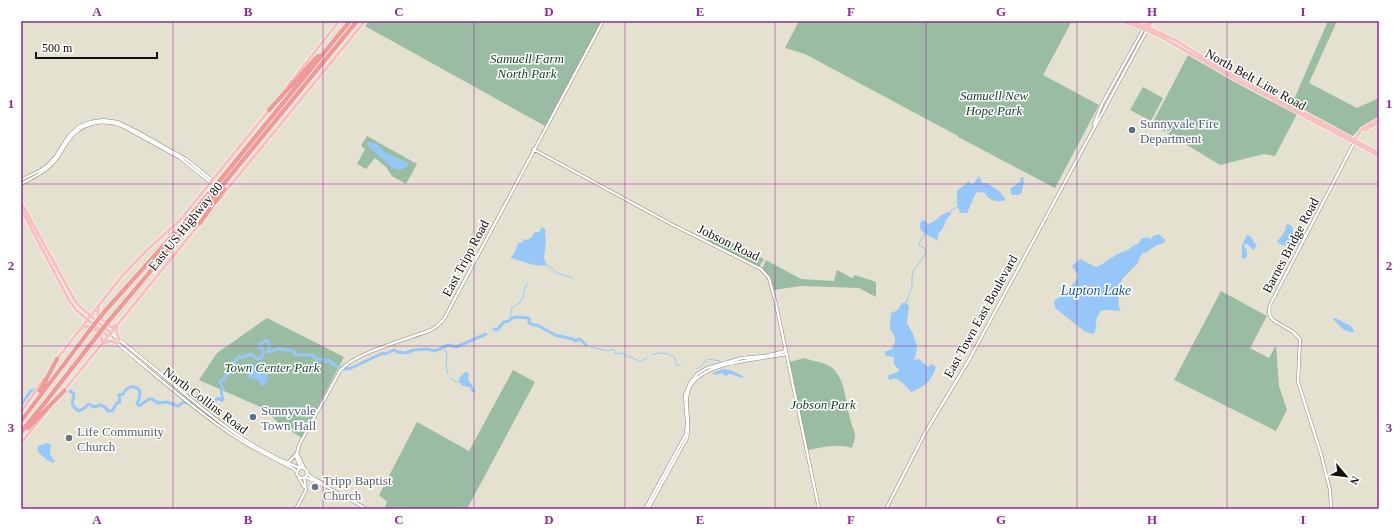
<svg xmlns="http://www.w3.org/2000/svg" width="1400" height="530" viewBox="0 0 1400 530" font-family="'Times New Roman',serif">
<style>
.green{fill:#9abca2}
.water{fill:#97c7f8}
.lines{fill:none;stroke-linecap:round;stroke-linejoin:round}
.stream{stroke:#97c7f8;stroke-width:1}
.river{stroke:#97c7f8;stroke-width:3}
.minor-casing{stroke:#8b8677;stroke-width:3.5}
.major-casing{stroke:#fff;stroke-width:4.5}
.highway-casing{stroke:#fff;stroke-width:5.5}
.minor{stroke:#fff;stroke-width:2.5}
.major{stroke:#f5c2c1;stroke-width:3.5}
.highway{stroke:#ee9a98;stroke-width:4.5}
.highway-bridge-casing{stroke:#fff;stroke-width:5.5;stroke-linecap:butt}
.highway-bridge{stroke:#ee9a98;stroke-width:4.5}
.grid{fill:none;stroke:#8f2c93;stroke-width:1;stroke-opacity:0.55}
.service-dot{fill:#5c6f8a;stroke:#fff;stroke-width:1.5}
.worship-dot{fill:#6b7280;stroke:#fff;stroke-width:1.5}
.labels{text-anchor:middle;stroke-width:3;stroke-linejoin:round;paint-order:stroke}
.park-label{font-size:13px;font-style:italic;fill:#174226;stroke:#fff}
.street-label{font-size:13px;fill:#13110b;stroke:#fff}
.service-label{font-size:13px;fill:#4e5e75;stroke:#fff;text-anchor:start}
.worship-label{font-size:13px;fill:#5b616d;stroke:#fff;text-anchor:start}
.water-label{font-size:14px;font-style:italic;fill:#145b95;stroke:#fff}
.neatline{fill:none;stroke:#8f2c93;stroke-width:1.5}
.grid-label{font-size:13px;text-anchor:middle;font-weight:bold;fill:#8f2c93}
</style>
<rect width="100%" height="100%" fill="#e5e1d0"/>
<path class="green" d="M369,21H602L545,126L365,26Z
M799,21H1072L1043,75L1099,105L1055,188L958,137V136L805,54L785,48Z
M1328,21H1337L1309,83L1357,108L1379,98V118C1368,123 1360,128 1352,137L1292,104Z
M1188,55L1297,114L1275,156L1264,154L1220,165L1152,124Z
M1143,87L1163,98L1151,121L1130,110Z
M367,136L417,164L406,184L392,176L386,167L375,158L366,169L357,164L365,149L361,146Z
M712,233L764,259L759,267L707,241Z
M766,260L801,279L834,281L837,270L852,278L855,275L876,282V297L859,288L800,286L774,290L770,276L762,269Z
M1221,291L1267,316L1250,348L1269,358L1276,345L1279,386L1287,410L1276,431L1174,380Z
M267,318L344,357L302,438L278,423L265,409L199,380L217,353Z
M805,358C813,362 822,361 831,367C846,379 845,401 850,418C851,425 855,430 855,436C855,440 853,444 852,448C837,443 823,447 808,450L789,362Z
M513,370L535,382L467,509H384L387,502L379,495L417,422L469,451Z"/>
<path class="water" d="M368,141L378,145L384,152L408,163V166L400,170L392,168L370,148L367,144Z
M979,176L982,183H987L999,191L1006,200C998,203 988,201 985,193L978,192L976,193L967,213H960L957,204V191L969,181L971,184L974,183Z
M1021,177L1024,178L1023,180L1025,184L1023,185L1022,192L1019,195H1012L1010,189L1020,182Z
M948,212L952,213L946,220L943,228L939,233L937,241C931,234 916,235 921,221L924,220L928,224C937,222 939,214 948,212Z
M1289,224L1293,228V236L1300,242L1297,247L1282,245L1277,242L1285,231L1286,225Z
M542,227L546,230L545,233L546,241L544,258L546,263L545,266L534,265L511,258V257L514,254L518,243L523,242L524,239L526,240L531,238L535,232H539Z
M1159,234L1165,240L1164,243L1155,246L1147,252L1143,253L1140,257L1138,263L1123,278L1118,287L1119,307L1121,311L1107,310L1101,311L1097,317L1095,332L1092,334L1084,331L1055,308L1054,301L1068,290L1078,278L1077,274L1072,266L1080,259L1096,267C1103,265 1106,260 1113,257C1117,254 1122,252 1127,250C1132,248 1133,244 1138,244L1141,239L1147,237L1151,239L1153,236Z
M1247,235L1250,236L1257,246L1253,250L1247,244L1243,245L1247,250V257L1244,259L1242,258V245Z
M902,303H906L909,306L907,323L913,334L917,346L916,354L914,360L919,359L928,367L931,364L936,367C932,380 925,387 911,392C905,386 899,375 890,380L888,379L889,375L898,372L899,370L894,364V357L886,356L884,352L892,349L895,341V337L890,329L891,313L898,310Z
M1335,318L1351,326L1354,331V332C1344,333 1339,325 1333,319Z
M249,363C255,363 256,369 260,373L264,371L267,372C269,378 267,385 261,386L258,380L248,378L249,371L247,366Z
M723,369L730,370L743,376V378L730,374L725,376L722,373L715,375L712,373Z
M465,372H467L469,374L468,380L472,385L476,393L472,392L470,387C464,387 459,385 459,378Z
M47,443L51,445C49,452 50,456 55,461L54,463L47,460L38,452V446Z"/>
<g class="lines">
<path class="stream" d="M950,212L953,209L958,207
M546,264L557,273L573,278
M906,303L912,286V277L913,271L926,253L925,249L919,245V243L925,234
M512,318L510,315L512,308L519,303L524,296L523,293L527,284
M591,347L608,351L612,349L615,351V354L622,353C628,358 634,357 640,362L647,358
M443,348L447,353L446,366L448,374
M652,355C661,351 668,353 675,358L676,364L680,366
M697,369L708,359L720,361L721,362
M450,378L456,382H460"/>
<path class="river" d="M494,329L497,330L504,322L509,321L512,318L516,317L528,318H529V323L533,325H537L555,335L573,339L575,341L580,339L586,345
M70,391L74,394C73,403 69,404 79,411L86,407L87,405L89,404L94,407L100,405L105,407L108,411H112L117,403L120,402L119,395L123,394C127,386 135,384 140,391L139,400L137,403L139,406L149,399H152L158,403L167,402L178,406L184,402L189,403L203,398H206L210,402H214L218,398L221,400H223L221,391L223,389L220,382L230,372V370L228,368L229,364L235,365V361L239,356L241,358L251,354L258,359L261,358L264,352L262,348L259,347V345L267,340C269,344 271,345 268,351L270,352L279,348L284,350H291L294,352L295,355H312L317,359L324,360L326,362L329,360C334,366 342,369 349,369L383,353L385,354L394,350L398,352L405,353L414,350L428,349L434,351L449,345L456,347L486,334
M21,405L31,391L34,390"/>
<defs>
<path id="minor" d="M1094,124L1102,104L1144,28
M533,149L671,224L761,269L769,278L776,304L819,509
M21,180L41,170L49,164L56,156L68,137L78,127L90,122L103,120L118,122L138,132L186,159L212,180
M21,184C32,178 44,173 52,164C59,158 62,149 68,141C80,123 103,118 122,126L180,158L210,182
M111,333C127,346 143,359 159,372C202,409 246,448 300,468
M108,336C152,371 193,410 240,440C258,451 276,460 294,469L297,473
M297,453L304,468
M287,464L297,453
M297 473a5 5 0 1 1 10 0a5 5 0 1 1-10 0Z
M301,468L296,457L299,445L340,371C354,353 408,339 431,330L437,326L444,319L603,21
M307,473C312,480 321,480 327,487
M305,477L327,487L367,509
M299,478L304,487
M296,509L306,490L304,477
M645,509L686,434L687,423L685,395L690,383L697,374L707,368L742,358L765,356L786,351
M648,509L687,438C691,422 684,407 688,392C696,361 760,360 786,354
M886,509L925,433L969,360L1147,30
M1331,509L1330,490L1321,454L1298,382L1300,339L1293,332L1273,320C1267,314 1268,308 1272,301L1354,143"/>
<path id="major" d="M1123,21L1147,30L1163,38L1236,80L1379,156
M1130,21L1148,27L1177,41L1216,65L1379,153
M1145,26L1149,21
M1148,27L1153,21
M288,86L339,21
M1365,130L1379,122
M1354,140L1362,129L1379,119
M21,202L74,299L78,305L111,333
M217,202L365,21
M21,209L70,302L78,312L108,336
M98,307V316L111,327L116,325
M117,325V332L119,340
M82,328C90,324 95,330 101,335L102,343
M103,343L111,341L117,343
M56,360L122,276L147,250L180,220L270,109
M62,393L201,222
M21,412L44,379
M21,443L47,411"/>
<path id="highway" d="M269,110L318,56
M200,223L224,189
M105,311L199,206L350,21
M108,322L221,187L357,21
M40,391L57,359
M21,421L90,330
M28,428L64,391
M21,432L44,404L97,336"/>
</defs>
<use href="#minor" class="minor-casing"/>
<use href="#major" class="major-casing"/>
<use href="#highway" class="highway-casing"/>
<use href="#minor" class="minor"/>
<use href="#major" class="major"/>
<use href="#highway" class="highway"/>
<defs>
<path id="highway-bridge" d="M90,330L105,311
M97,336L108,322"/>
</defs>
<use href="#highway-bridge" class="highway-bridge-casing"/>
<use href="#highway-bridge" class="highway-bridge"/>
</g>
<path class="grid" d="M173,21V509M323,21V509M474,21V509M625,21V509M775,21V509M926,21V509M1077,21V509M1227,21V509M21,184H1379M21,346H1379"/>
<g class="service-dot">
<circle cx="1132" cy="130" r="4"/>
<circle cx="253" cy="417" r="4"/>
</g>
<g class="worship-dot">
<circle cx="69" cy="438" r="4"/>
<circle cx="315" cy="487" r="4"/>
</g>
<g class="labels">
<g class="park-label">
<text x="527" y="63">Samuell Farm<tspan x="527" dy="15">North Park</tspan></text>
<text x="994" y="100">Samuell New<tspan x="994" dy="15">Hope Park</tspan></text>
<text x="272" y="372">Town Center Park</text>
<text x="823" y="409">Jobson Park</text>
</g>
<g class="street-label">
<text transform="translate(1256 79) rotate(29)" y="5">North Belt Line Road</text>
<text transform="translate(185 226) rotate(-51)" y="5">East US Highway 80</text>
<text transform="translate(729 242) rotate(26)" y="5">Jobson Road</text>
<text transform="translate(1290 245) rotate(-62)" y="5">Barnes Bridge Road</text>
<text transform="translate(465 258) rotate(-62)" y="5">East Tripp Road</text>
<text transform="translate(980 316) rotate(-61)" y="5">East Town East Boulevard</text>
<text transform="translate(206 400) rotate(37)" y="5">North Collins Road</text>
</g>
<g class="service-label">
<text x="1140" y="128">Sunnyvale Fire<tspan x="1140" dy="15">Department</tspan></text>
<text x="261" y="415">Sunnyvale<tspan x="261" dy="15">Town Hall</tspan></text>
</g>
<g class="worship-label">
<text x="77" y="436">Life Community<tspan x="77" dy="15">Church</tspan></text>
<text x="323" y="485">Tripp Baptist<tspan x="323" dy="15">Church</tspan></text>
</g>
<g class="water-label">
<text x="1096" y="295">Lupton Lake</text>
</g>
</g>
<rect width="1400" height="530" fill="none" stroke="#ffffff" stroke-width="44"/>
<g transform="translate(1346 476) rotate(118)" stroke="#ffffff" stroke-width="3" paint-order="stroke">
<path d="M0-3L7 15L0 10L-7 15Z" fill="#13110b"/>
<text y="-6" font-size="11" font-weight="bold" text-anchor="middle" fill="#13110b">N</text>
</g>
<path d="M36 52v6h121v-6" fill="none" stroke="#13110b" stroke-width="2"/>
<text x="42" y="52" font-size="12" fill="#13110b" stroke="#ffffff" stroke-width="3" paint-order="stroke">500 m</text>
<rect x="22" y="22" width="1356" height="486" class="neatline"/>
<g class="grid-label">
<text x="97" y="16">A</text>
<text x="248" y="16">B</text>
<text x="399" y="16">C</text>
<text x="549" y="16">D</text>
<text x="700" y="16">E</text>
<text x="851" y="16">F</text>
<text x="1001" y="16">G</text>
<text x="1152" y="16">H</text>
<text x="1303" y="16">I</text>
<text x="11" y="108">1</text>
<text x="1389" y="108">1</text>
<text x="11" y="270">2</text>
<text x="1389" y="270">2</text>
<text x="11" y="432">3</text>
<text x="1389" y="432">3</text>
<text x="97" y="524">A</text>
<text x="248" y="524">B</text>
<text x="399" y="524">C</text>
<text x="549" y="524">D</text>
<text x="700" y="524">E</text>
<text x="851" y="524">F</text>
<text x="1001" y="524">G</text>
<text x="1152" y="524">H</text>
<text x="1303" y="524">I</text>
</g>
</svg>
